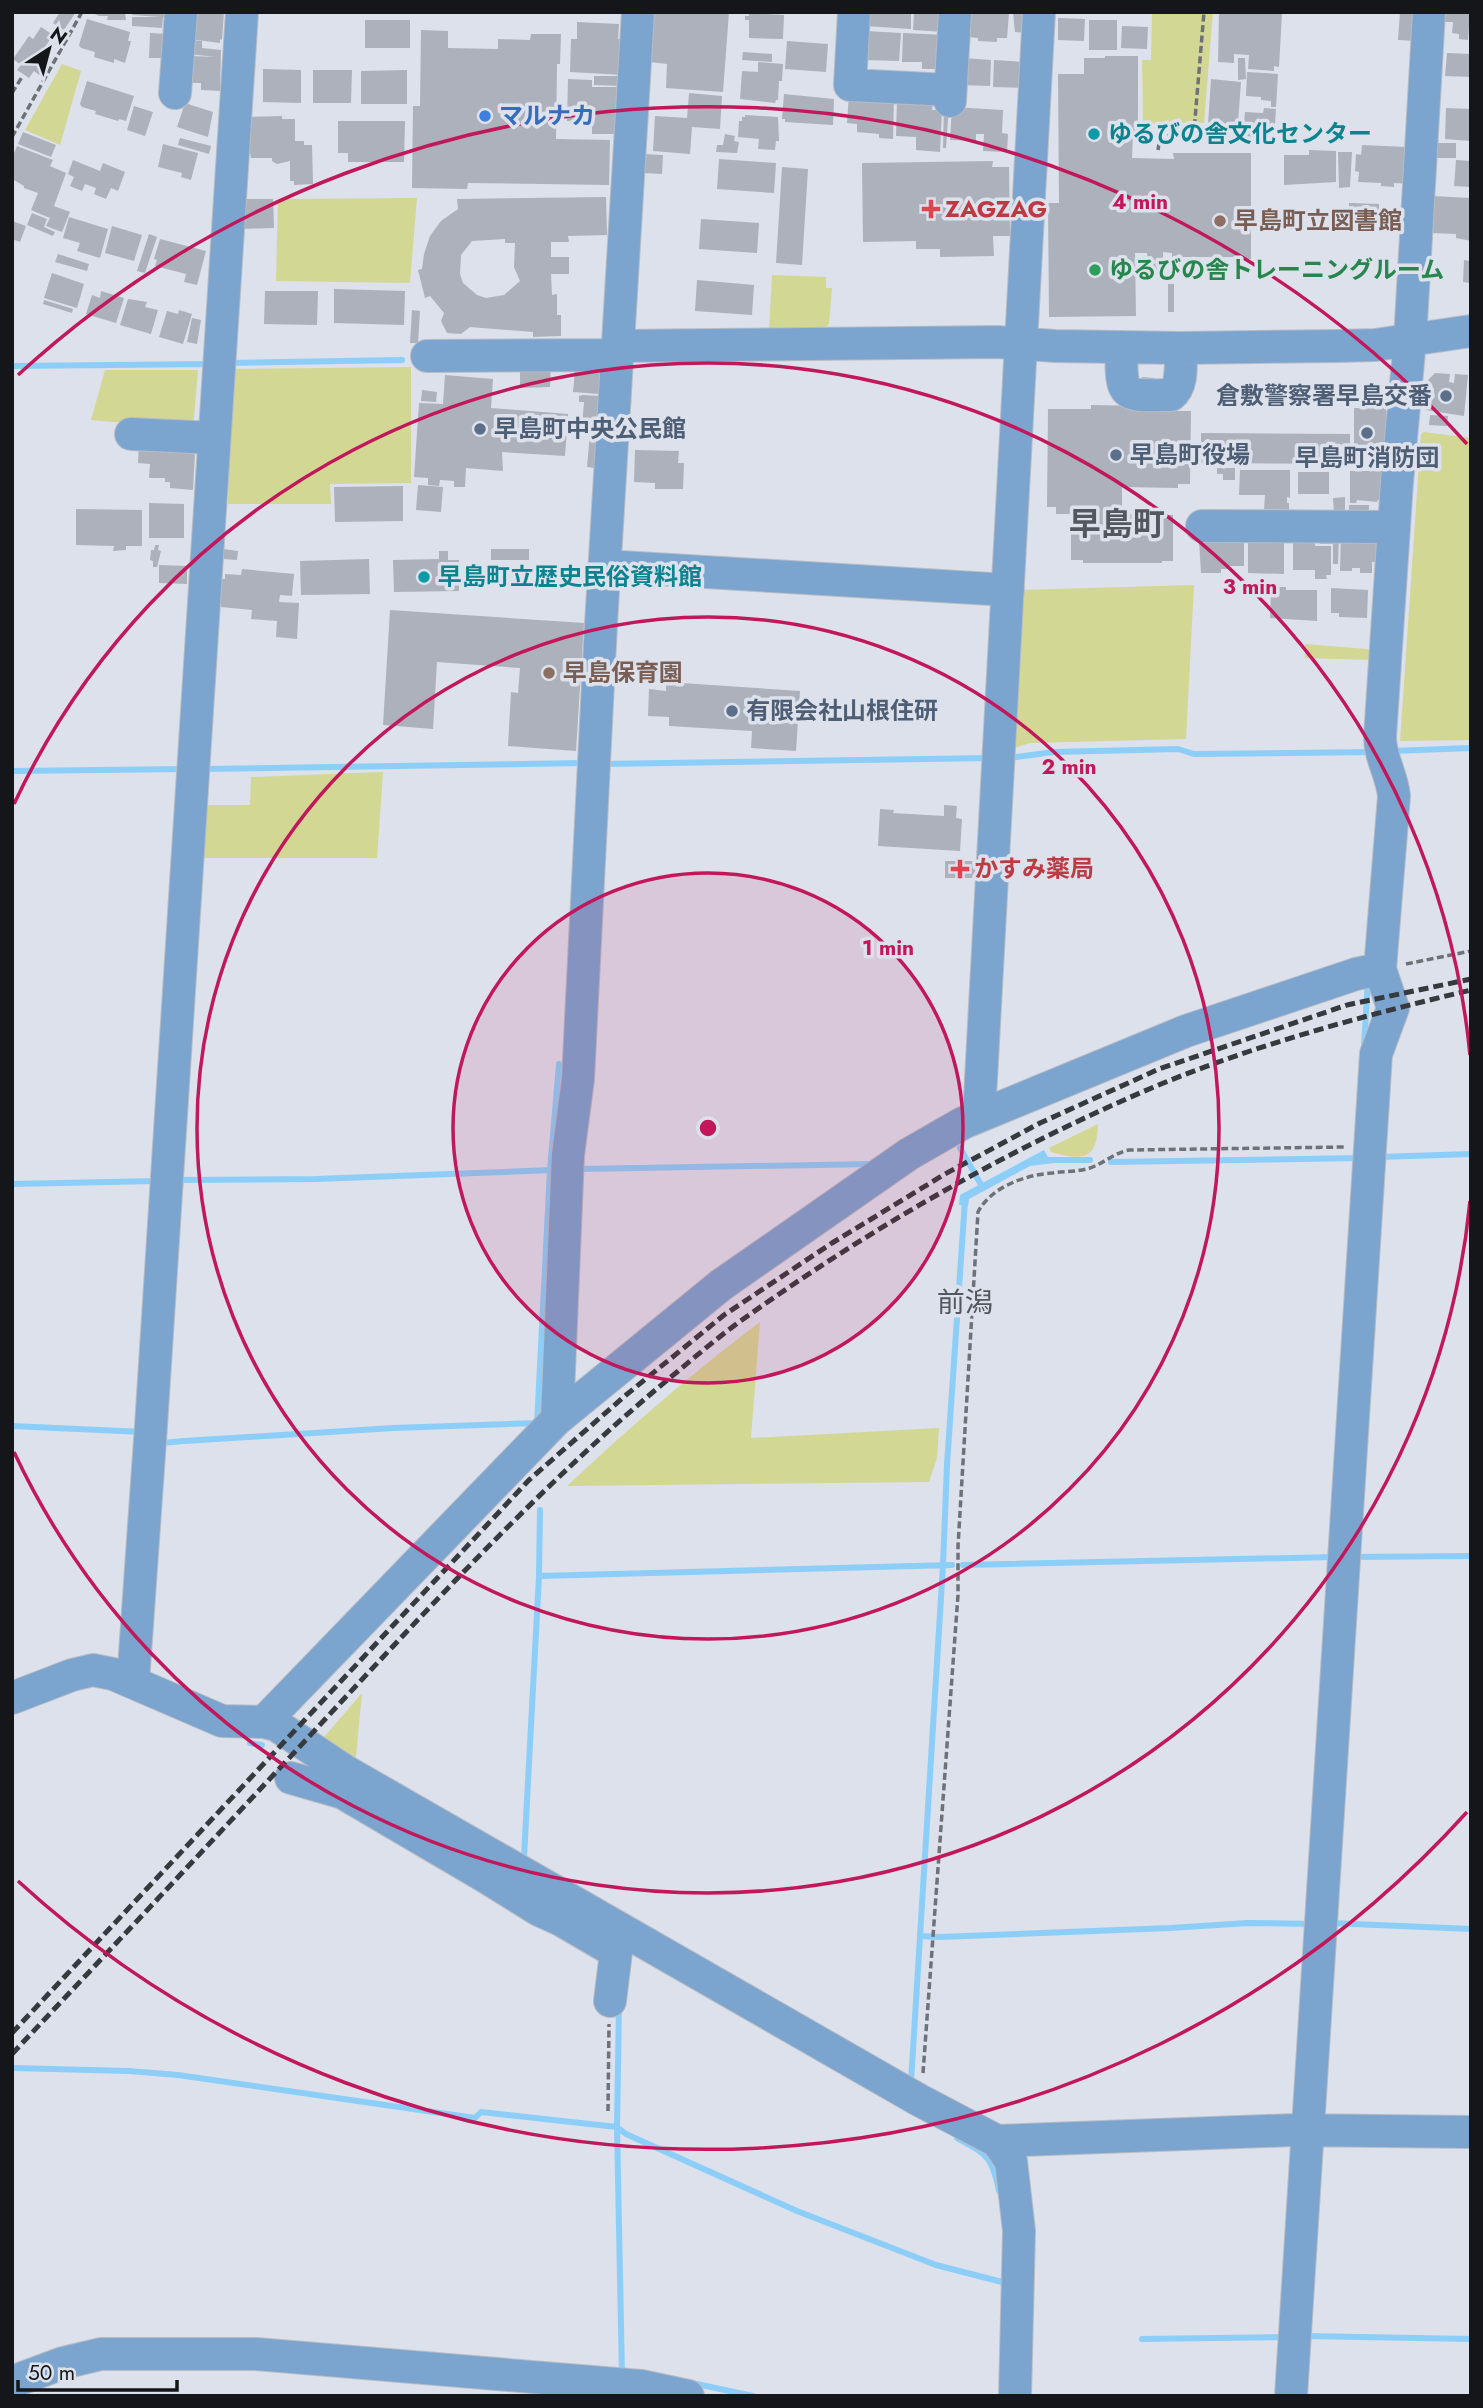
<svg xmlns="http://www.w3.org/2000/svg" width="1483" height="2408" viewBox="0 0 1483 2408" font-family="Jost,'Noto Sans JP',sans-serif">
<style>
.green{fill:#d3d794}
.water{fill:#8ccef8}
.lines{fill:none;stroke-linecap:round;stroke-linejoin:round}
.stream{stroke:#8ccef8;stroke-width:6}
.building{fill:#acb1bb;fill-rule:evenodd}
.minor-casing{stroke:#b8bcc5;stroke-width:34}
.path{stroke:#6e7178;stroke-width:3.5;stroke-dasharray:7 3.5;stroke-linecap:butt}
.minor{stroke:#7ba4cf;stroke-width:32}
.rail{stroke:#36393d;stroke-width:5;stroke-dasharray:10 5;stroke-linecap:butt}
.ring{fill:none;stroke:#c2185b;stroke-width:3.5}
.shop-dot{fill:#3f7fe0;stroke:#dce1eb;stroke-width:2.5}
.culture-dot{fill:#0f9aa8;stroke:#dce1eb;stroke-width:2.5}
.health-dot{fill:#e0444e;stroke:#dce1eb;stroke-width:2.5}
.education-dot{fill:#8d6e63;stroke:#dce1eb;stroke-width:2.5}
.leisure-dot{fill:#2e9e5b;stroke:#dce1eb;stroke-width:2.5}
.service-dot{fill:#5c6f8a;stroke:#dce1eb;stroke-width:2.5}
.labels{text-anchor:middle;stroke-width:7;stroke-linejoin:round;paint-order:stroke}
.shop-label{font-size:24px;font-weight:bold;fill:#366cbe;stroke:#dce1eb;text-anchor:start}
.culture-label{font-size:24px;font-weight:bold;fill:#0d838f;stroke:#dce1eb;text-anchor:start}
.health-label{font-size:24px;font-weight:bold;fill:#be3a42;stroke:#dce1eb;text-anchor:start}
.education-label{font-size:24px;font-weight:bold;fill:#785e54;stroke:#dce1eb;text-anchor:start}
.leisure-label{font-size:24px;font-weight:bold;fill:#27864d;stroke:#dce1eb;text-anchor:start}
.service-label{font-size:24px;font-weight:bold;fill:#4e5e75;stroke:#dce1eb;text-anchor:start}
.quarter-label{font-size:28px;fill:#535860;stroke:#dce1eb}
.district-label{font-size:32px;font-weight:bold;fill:#535860;stroke:#dce1eb}
.centre{fill:#c2185b;stroke:#dce1eb;stroke-width:3.5}
.ring-label{font-size:21px;text-anchor:middle;font-weight:bold;fill:#c2185b;stroke:#dce1eb;stroke-width:7;stroke-linejoin:round;paint-order:stroke}
</style>
<rect width="100%" height="100%" fill="#dce1eb"/>
<path class="green" d="M1152,12H1213L1204,123L1143,124L1142,60H1151Z
M62,64L81,71L60,145L25,130Z
M417,198L410,283L276,281L278,199Z
M772,275L826,277V288H832L829,324L823,330L769,331Z
M411,367V483L330,484L331,504H228L230,369Z
M105,370H198L193,429L91,420Z
M1424,432L1471,438V740L1400,741L1421,434Z
M1194,585L1186,739L1030,743L1010,749L1019,590Z
M1305,644L1379,650L1373,660L1305,658Z
M383,772L377,858H198L201,805H250L251,777Z
M1098,1124C1097,1160 1084,1161 1051,1152L1049,1148Z
M760,1322L751,1438L939,1428L937,1458L929,1482L567,1486C629,1428 692,1373 760,1322Z
M362,1693L355,1766L319,1743Z"/>
<path class="water" d="M1044,1150L1048,1157H1055L1054,1163L1030,1166L969,1199L968,1206L959,1205L960,1195Z"/>
<g class="lines">
<path class="stream" d="M230,363L402,360
M12,366L210,364
M1392,751L1471,748
M1008,758L1054,752L1178,749L1194,754L1374,752
M602,764L990,758
M203,769L584,763
M12,771L185,769
M1364,1046L1368,979
M960,1148L983,1188
M1379,1157L1471,1154
M1047,1160H1090
M1111,1162L1361,1158
M580,1169L872,1164
M175,1180L316,1179L553,1170
M12,1184L157,1181
M537,1425L550,1170L559,1064
M12,1426L143,1432
M158,1441L161,1443L184,1441L393,1428L537,1423
M1353,1557L1471,1556
M963,1565L1335,1557
M539,1576L952,1565
M250,1743L262,1745
M524,1857L539,1576L540,1510
M1330,1923L1471,1929
M920,1936L940,1937L1170,1928L1248,1923L1313,1924
M619,2005L617,2127L622,2376
M13,2068L129,2071L178,2075L475,2118L481,2112L617,2127L626,2134L797,2211L936,2265L1006,2283
M911,2082L943,1565L947,1465L965,1200
M957,2138C988,2155 992,2156 999,2191
M1305,2336L1471,2339
M1142,2339L1287,2337
M692,2383L753,2396"/>
</g>
<path class="building" d="M60,12H76L64,30L53,23Z
M91,12H125L126,20H107L108,16H99Z
M132,12H167V18L163,17L162,28L132,26V17H161L132,15Z
M194,12H224L222,40L220,39V43L189,39Z
M653,12H729L723,92L666,88L667,64L650,62Z
M865,12H911V29L865,26Z
M914,12H946L945,32L913,30Z
M968,12L1009,13L1007,38H997V42L978,41V38L967,37Z
M1013,12L1027,13L1026,33L1015,32Z
M1219,12L1282,13L1279,67L1274,66V71L1248,69L1249,55L1234,54V63L1218,62Z
M1400,12H1419L1417,41L1398,40Z
M1441,12L1470,13L1468,40L1459,39V34L1452,33L1453,22H1440Z
M749,13L784,15L783,39L749,38V20H745V16H749Z
M1058,18L1085,19L1084,41L1058,40Z
M87,19L130,32L128,41H131L125,63L114,59V63L94,57L95,52L81,48L79,45Z
M365,20H410V48H365Z
M1089,20H1117V50H1089Z
M577,22L619,24L618,39L625,40L624,75L570,72L571,39H577Z
M1122,26L1148,27L1147,49L1121,48Z
M41,27L53,35L41,53L51,60L39,75L34,71L29,78L17,70L21,65L13,59L29,36L33,39Z
M421,30L448,31V48L498,49V39L530,40L531,34H561L560,64H557L556,139L610,140L609,185L468,183L467,189L412,188L413,106H420Z
M867,31L901,33L899,61L865,60Z
M150,33L167,34L166,58H149Z
M903,33L946,35L944,64H936L935,69H922V62H902Z
M189,40L202,41V48L221,50L220,91L201,90V83H190L191,56L216,57L188,54Z
M787,41L828,44L826,72L785,69Z
M743,52L772,54V62L742,60Z
M1447,53L1471,54V77L1445,76Z
M1105,56H1138V133L1133,132L1132,158L1174,159L1173,153H1251V259H1235L1234,257H1172V253L1163,252V272H1148L1147,253H1135L1136,316L1049,317L1048,203H1059L1058,74H1084V58H1105Z
M963,58L991,60L990,86L961,85Z
M1238,58H1245L1246,79L1238,80Z
M994,60L1024,62L1023,88L993,87Z
M758,62L783,64L782,81H779L778,100H776L775,103L740,99L742,71L758,72Z
M263,69L301,70V103L263,102Z
M313,70H352L351,103H313Z
M407,70V104H361V71Z
M1247,72L1278,74L1276,107H1271V101L1261,100V97L1246,96Z
M594,76H621V86L594,85Z
M568,79L592,80V87H621L617,134H592V122L567,121Z
M1211,79L1241,82L1238,123L1228,122V126L1208,124Z
M87,81L134,96L126,121L119,119L118,121L95,114L96,111L82,107L80,104Z
M689,93L722,96L720,129L692,127L690,154L653,151L655,116L687,118Z
M784,94L834,99L833,125L785,122V119H782Z
M849,94L894,96L893,139L879,138V134L857,132V124L847,123Z
M897,99L933,104L932,110H942L940,152L916,150V137L896,136Z
M185,103L213,112L208,137L177,127Z
M944,105H949L946,148H943Z
M134,106L153,112L145,136L127,130Z
M952,107L1003,110L1002,133L1008,134L1007,152L983,151L984,134H976V141L950,140Z
M1264,108L1276,109L1274,138L1243,136L1245,112L1263,113Z
M1446,108L1471,109V141L1445,139Z
M745,115L778,117L779,141H776L775,150L758,149L759,139L738,137L739,121H742V117H745Z
M282,116V119H295V141H304V145H312L313,184L294,185V181H290V161L277,164L272,161V158H251L243,117Z
M338,121H405L404,162H348V153H338Z
M23,132L56,145L51,157L18,144Z
M725,134L735,136L734,141L739,142L737,153L716,152L717,145H723Z
M180,138L211,146L209,154L178,145Z
M1434,143H1456V158H1434Z
M163,144L198,153L191,180L181,177L182,173L158,167Z
M1362,145L1407,147L1410,184L1394,183V187L1381,186V183L1358,182L1359,172L1355,171L1356,154L1361,155Z
M17,146L53,160L50,166L66,173L54,206L70,212L62,232L46,226L50,218L31,210L38,193L24,188V186L12,179V158Z
M1309,150L1336,151V182L1284,185V155H1309Z
M1338,152H1352L1350,187L1339,188Z
M643,154L663,155L662,174L643,173Z
M719,159L776,163L774,193L717,189Z
M73,160L100,171L103,163L125,172L118,191L111,188L106,199L94,194L96,188L85,184L82,191L70,186L74,177L68,174Z
M1456,160L1471,161V187L1454,186Z
M993,161L992,167H1009L1010,236H993L994,256L940,257V249H916V241L863,242L862,163Z
M782,167L808,169L802,265L776,263Z
M1432,196L1471,198V241L1456,238V234L1431,233Z
M606,197L607,235L568,236L569,242H551V257H569V274H551L552,295L557,294V315H561V336L533,337V332L470,327L461,334L447,333L441,321L444,313L430,296L425,298L418,270L422,269L424,254L430,236L441,221L458,209L457,199ZM505,239V243H515L514,267L520,281L504,295L486,298L477,295L463,283L460,274L461,255L472,241Z
M241,199H273L274,228L241,229Z
M1349,203L1379,204V212L1349,211Z
M32,213L47,219L44,227L55,232L53,236L27,225Z
M69,217L108,229L100,258L77,251L80,243L63,238Z
M701,219L759,223L757,253L699,249Z
M12,221L26,226L20,242L12,239Z
M112,226L142,235L134,261L105,253Z
M149,234L157,237L145,273L137,271Z
M160,239L206,251L197,285L184,282L186,274L155,266L157,260L154,259Z
M58,254L89,264L87,271L55,262Z
M1464,260L1471,261V283L1463,282Z
M52,273L84,284L77,308L44,298Z
M697,280L754,285L752,315L695,311Z
M1168,284H1174V312H1168Z
M334,289L405,291L404,325L334,323Z
M101,291L124,298L116,323L86,314L92,295L100,298Z
M265,291H318L317,325L264,324Z
M128,299L147,302L145,307L158,310L151,334L120,325Z
M44,300L73,309L72,313L43,304Z
M179,310L192,314L183,344L159,337L167,311L178,314Z
M412,310L420,311L418,343H410Z
M192,318L201,320L197,344L187,342Z
M551,364L550,387L520,388V365Z
M575,370L601,372L599,394L573,392Z
M1435,373L1450,374L1449,382L1454,383L1455,374L1468,375L1464,416L1426,410L1428,380Z
M445,375L493,379L491,408L568,414L565,456L502,452L503,471L466,468L465,487H454V481L440,480L439,486L428,485V478L414,477L419,403L443,404Z
M1142,377L1154,378V405H1168V411H1191L1190,484H1178V488L1122,487V514L1173,515V561H1162V563H1083V560H1071V514H1056V507H1047L1048,409H1091V405L1142,406Z
M422,390L437,392L436,402L421,401Z
M583,395L600,396L598,427L582,426L584,402H579V396Z
M1354,408H1386V453H1354Z
M1430,415L1448,416L1447,426L1429,425Z
M590,433L597,434L594,468L587,467Z
M1201,433L1350,434V464L1201,463V456H1194L1193,447H1201Z
M139,444L195,452L193,490L170,488V482H165V478H149L150,464L138,463Z
M635,450L679,451L678,463H684L683,489H655V483L634,482Z
M1217,468H1235V480H1223V474H1217Z
M1240,470H1290V498L1287,497V503H1289V510L1264,509L1265,495H1239Z
M1350,471H1386V500H1377L1378,502L1357,500L1356,503H1350Z
M1298,472H1329V494H1298Z
M418,485L443,487L441,512L416,510Z
M403,486V521L335,522L334,487Z
M1345,497V512H1334L1333,498Z
M149,503L184,504V538H149Z
M1349,505H1369V519H1349Z
M76,509L142,510V546H126V550L113,551L114,546L76,545Z
M1341,533L1384,541V561L1372,562V573H1360V568H1352V571H1340Z
M1320,534H1339L1338,564H1333V544H1320Z
M1248,536L1284,541V574L1248,573Z
M1244,539V566H1229V569H1221V573H1201L1199,541Z
M1293,541L1315,542V546H1331V575H1326L1327,579H1315V570H1293Z
M155,545H159L158,550L161,551L157,567H153V561L150,560L151,550H154Z
M223,549L238,551L237,560L222,559Z
M491,549H529V560H491Z
M439,551H448V560H459V591L394,592L393,560L439,559Z
M369,559L370,594L301,595L300,561Z
M159,565L187,566V584L159,583Z
M242,569L294,574L292,596L280,595L279,602L299,603L297,639L276,637L277,621L251,619L252,610L221,607V604L213,603L216,578L225,579V574L241,575Z
M1276,587H1286V590H1317V621L1270,618L1271,590H1276Z
M1331,588L1368,590L1367,618L1339,617V613H1331Z
M390,610L584,623L576,751L508,746L511,692L518,693L520,668L437,662L433,729L383,725Z
M666,682L800,691L796,751L751,748L752,731L669,726V717L648,716L649,689L666,691Z
M944,805L957,806L956,818L962,819L960,851L878,846L880,809L894,810L893,813L944,816Z
M945,861H976V878H945Z"/>
<g class="lines">
<defs>
<path id="minor" d="M854,12L850,85L950,90
M175,93L181,12
M950,101L955,12
M619,346L997,342L1055,346L1181,348L1338,346L1375,345L1471,331
M1121,347C1122,398 1120,396 1171,395C1184,385 1180,362 1181,348
M427,356L618,355
M131,434L214,438
M1202,526L1394,527
M604,566L1008,590
M979,1116L1039,12
M557,1419L568,1155L578,1079L601,624L638,12
M133,1682L151,1426L242,12
M12,1698L72,1675L93,1670L113,1674L222,1721L264,1722L276,1725L345,1771L919,2100L997,2141L1011,2161L1019,2231L1015,2396
M264,1722L557,1419L721,1285L909,1154L963,1123L1186,1031L1356,974L1380,969
M291,1778L343,1793L486,1877L539,1910L561,1920L616,1952L610,2001
M997,2141L1294,2130L1471,2132
M12,2382L63,2363L101,2354H256L641,2386L688,2396
M1291,2396L1376,1054L1393,1008L1380,969L1394,796C1392,775 1380,758 1380,737L1397,482L1410,340L1429,12"/>
</defs>
<use href="#minor" class="minor-casing"/>
<path class="path" d="M12,93L22,77
M12,137L82,12
M1158,150L1160,137L1194,131L1204,12
M1406,964L1471,951
M923,2073L958,1595V1546L978,1212C991,1187 1025,1175 1052,1173C1065,1171 1078,1172 1090,1168C1104,1163 1114,1153 1129,1150L1345,1147
M608,2111L609,2024"/>
<use href="#minor" class="minor"/>
<path class="rail" d="M12,2033L529,1480L626,1395L724,1315L832,1243L945,1174L1040,1123L1159,1069L1347,1005L1471,979
M12,2054C122,1937 232,1820 341,1702C448,1587 555,1472 677,1372C696,1356 715,1340 735,1325C867,1230 1011,1147 1161,1084C1261,1043 1366,1015 1471,990"/>
</g>
<circle cx="708" cy="1128" r="255" fill="#c2185b" fill-opacity=".12"/>
<g class="ring">
<circle cx="708" cy="1128" r="255"/>
<circle cx="708" cy="1128" r="511"/>
<path d="M1470 1201A766 766 0 0 1 14 1452M14 804A766 766 0 0 1 1470 1055"/>
<path d="M1467 1812A1022 1022 0 0 1 18 1881M18 375A1022 1022 0 0 1 1467 444"/>
</g>
<circle class="shop-dot" cx="485" cy="116" r="7"/>
<g class="culture-dot">
<circle cx="1094" cy="134" r="7"/>
<circle cx="424" cy="577" r="7"/>
</g>
<g class="health-dot">
<path d="M927.5 198.5h7v7h7v7h-7v7h-7v-7h-7v-7h7z"/>
<path d="M956.5 858.5h7v7h7v7h-7v7h-7v-7h-7v-7h7z"/>
</g>
<g class="education-dot">
<circle cx="1220" cy="221" r="7"/>
<circle cx="549" cy="673" r="7"/>
</g>
<circle class="leisure-dot" cx="1095" cy="270" r="7"/>
<g class="service-dot">
<circle cx="1446" cy="396" r="7"/>
<circle cx="480" cy="429" r="7"/>
<circle cx="1367" cy="433" r="7"/>
<circle cx="1116" cy="455" r="7"/>
<circle cx="732" cy="711" r="7"/>
</g>
<g class="labels">
<g class="shop-label">
<text x="499" y="124">マルナカ</text>
</g>
<g class="culture-label">
<text x="1108" y="142">ゆるびの舎文化センター</text>
<text x="438" y="585">早島町立歴史民俗資料館</text>
</g>
<g class="health-label">
<text x="945" y="217">ZAGZAG</text>
<text x="974" y="877">かすみ薬局</text>
</g>
<g class="education-label">
<text x="1234" y="229">早島町立図書館</text>
<text x="563" y="681">早島保育園</text>
</g>
<g class="leisure-label">
<text x="1109" y="278">ゆるびの舎トレーニングルーム</text>
</g>
<g class="service-label">
<text x="1432" y="404" text-anchor="end">倉敷警察署早島交番</text>
<text x="494" y="437">早島町中央公民館</text>
<text x="1130" y="463">早島町役場</text>
<text x="1367" y="466" text-anchor="middle">早島町消防団</text>
<text x="746" y="719">有限会社山根住研</text>
</g>
<g class="quarter-label">
<text x="965" y="1312">前潟</text>
</g>
<g class="district-label">
<text x="1117" y="535">早島町</text>
</g>
</g>
<circle cx="708" cy="1128" r="10" class="centre"/>
<g class="ring-label">
<text x="1140" y="209">4 min</text>
<text x="1250" y="594">3 min</text>
<text x="1069" y="774">2 min</text>
<text x="888" y="955">1 min</text>
</g>
<rect width="1483" height="2408" fill="none" stroke="#141619" stroke-width="28"/>
<g transform="translate(49 49) rotate(36)" stroke="#dce1eb" stroke-width="5" paint-order="stroke">
<path d="M0-5L12 26L0 18L-12 26Z" fill="#141619"/>
<text y="-10" font-size="19" font-weight="bold" text-anchor="middle" fill="#141619">N</text>
</g>
<path d="M18 2380v10h159v-10" fill="none" stroke="#141619" stroke-width="3.5"/>
<text x="28" y="2380" font-size="21" fill="#141619" stroke="#dce1eb" stroke-width="5" paint-order="stroke">50 m</text>
</svg>
